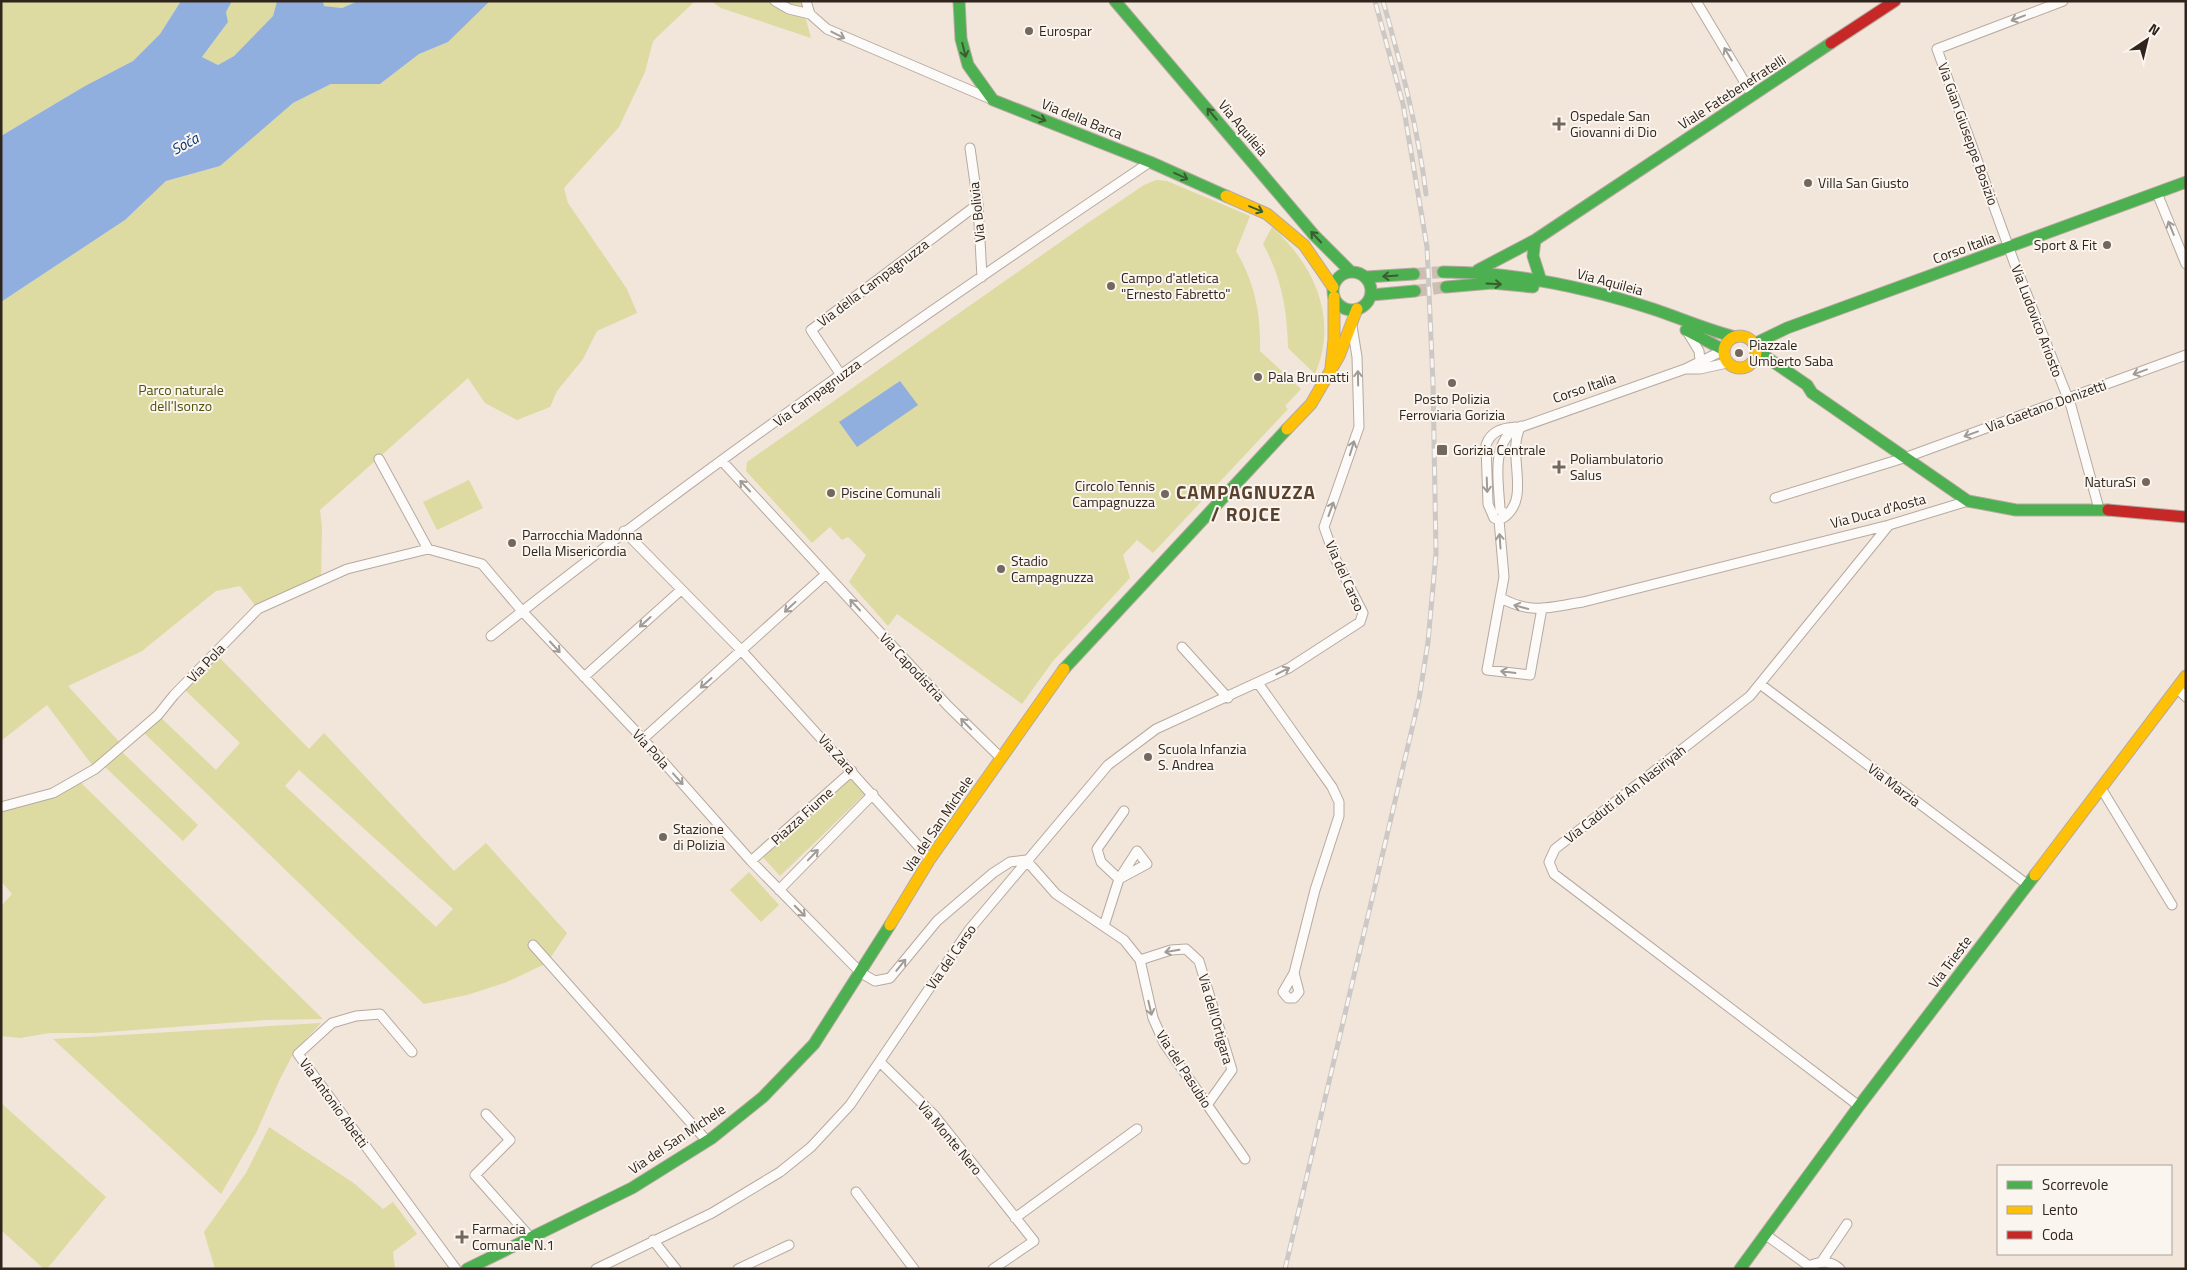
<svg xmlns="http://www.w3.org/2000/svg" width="2187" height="1270" viewBox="0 0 2187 1270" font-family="'Titillium Web',sans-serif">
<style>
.green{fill:#dddaa2;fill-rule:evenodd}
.water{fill:#90afdf}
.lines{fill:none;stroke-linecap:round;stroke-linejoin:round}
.primary-tunnel{stroke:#cbbfb4;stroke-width:12;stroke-dasharray:12 6;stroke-linecap:butt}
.street-casing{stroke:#b5aaa0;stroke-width:11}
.fast-casing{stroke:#b5aaa0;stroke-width:13}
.slow-casing{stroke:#b5aaa0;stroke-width:13}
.jam-casing{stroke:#b5aaa0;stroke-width:13}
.street{stroke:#fdfbf9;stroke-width:9}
.fast{stroke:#4caf50;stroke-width:11}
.slow{stroke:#ffc107;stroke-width:11}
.jam{stroke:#c62828;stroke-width:11}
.rail-casing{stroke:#ccc8c6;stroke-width:5}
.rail{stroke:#fbf5f0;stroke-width:3;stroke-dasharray:9;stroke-linecap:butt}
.oneway{stroke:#a19b96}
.oneway2{stroke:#3b5c31}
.poi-dot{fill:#74685e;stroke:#fbf5f0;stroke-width:2}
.labels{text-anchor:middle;stroke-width:4;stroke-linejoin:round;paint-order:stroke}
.poi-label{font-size:14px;fill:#30251c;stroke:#fbf5f0;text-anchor:start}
.street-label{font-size:14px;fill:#30251c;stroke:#fbf5f0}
.park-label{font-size:14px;fill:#505205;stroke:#fbf5f0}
.water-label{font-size:15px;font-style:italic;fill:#023474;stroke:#fbf5f0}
.district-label{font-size:19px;font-weight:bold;letter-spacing:1px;fill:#5a412c;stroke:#fbf5f0}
</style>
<rect width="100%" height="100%" fill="#f2e5da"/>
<path class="green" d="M1,1H181L160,34L133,61L85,86L1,136Z
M232,1H277L273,16L234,56L218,65L202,57L228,22L226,12Z
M323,1H358L342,8L324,6Z
M490,1H695L653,41L645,72L619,127L564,188L568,203L627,289L637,313L597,331L583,359L557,391L550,407L517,420L485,403L468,378L320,510L322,527L321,580L258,609L240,586L216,591L142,651L68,686L123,746L95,769L47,705L1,741V302L125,220L166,181L220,166L293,103L331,84H380L419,54L448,42Z
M711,1H801L811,38L721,8Z
M1156,180L1167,181L1250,216L1236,251C1255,283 1261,314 1260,351L1301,389L1285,406L1288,409L1153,553L1137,540L1123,555L1130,578L1053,661L1022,704L897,614L888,626L849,582L866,555L848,537L842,540L830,527L812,543L746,471L747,462L1079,229L1144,185Z
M1272,227C1314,265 1339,318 1315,374L1288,348C1287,310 1282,278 1263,244Z
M469,480L483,508L437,530L423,502Z
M215,653L309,749L324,733L454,871L486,843L567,933L547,963L507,982L467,995L424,1004L141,730L158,715L216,770L240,743L182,687ZM299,770L453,909L436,927L285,786Z
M122,752L198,825L183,841L105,767Z
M852,777L866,793L780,876L762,856Z
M78,780L323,1019L265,1020L95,1033H49L20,1038L1,1036V906L12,894L1,881V807Z
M749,872L779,905L761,922L730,890Z
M321,1023L294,1052L280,1079L256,1133L221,1194L53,1039Z
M1,1103L106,1197L47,1269H44L1,1230Z
M269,1127L355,1184L383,1209L393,1202L417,1234L393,1252L395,1269H215L204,1232L246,1173Z"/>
<path class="water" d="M181,1H232L226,12L228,22L202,57L218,65L234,56L273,16L277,1H323L324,6L342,8L358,1H490L448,42L419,54L380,84H331L293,103L220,166L166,181L125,220L1,302V136L85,86L133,61L160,34Z
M900,381L918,405L857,447L839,422Z"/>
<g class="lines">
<path class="primary-tunnel" d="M1414,274L1443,272
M1415,291L1446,287"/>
<defs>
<path id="street" d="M775,1L789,9L810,14
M806,1L810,14L827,29L993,100
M1696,1L1753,96
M2063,1L1937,49L2014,262L2071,406L2099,509
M970,148L978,204L982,277
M2157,193L2186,264
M1688,333L1699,351L1700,360
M1685,369H1700L1727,363
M841,375L811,330L978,204
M379,459L428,549
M722,461L948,706L1001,758
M1775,498L1907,457L2186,355
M1507,515L1500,510C1499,484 1491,448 1513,430L1685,369L1724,350
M1503,518C1533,498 1505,453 1521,426
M1499,520L1504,577L1487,670L1530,675L1542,608
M1499,520L1494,518L1488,504L1486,445C1491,431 1502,428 1516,427
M624,531L742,651L930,859
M1501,598C1532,615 1550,607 1583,602L1889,525L1968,501
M491,636C703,467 926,313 1150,162
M1182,647L1228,698
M584,677L681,590
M1258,683L1332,787L1339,802V816L1315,890L1294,973L1283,992L1288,998H1294L1299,992L1294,973
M1760,684L2028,885
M2177,688L2186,697
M643,739L826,574
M2101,788L2172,905
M1,807L53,793L95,769L158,715L174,695L258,609L347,569L428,549L482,564L522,611L643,739L751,861L861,973L875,981L890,978L937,921L993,873L1010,862L1026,860L1056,894L1124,940L1140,960L1153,1018L1164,1043L1245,1159
M1137,851L1147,864L1119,879Z
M751,861L852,771
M779,890L873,794
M1104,926L1119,879L1101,862L1097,849L1124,811
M533,945L707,1141
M1140,960L1171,950L1186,949L1199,961L1232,1070L1207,1105
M412,1052L380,1014L356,1016L332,1023L298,1054L456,1269
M880,1062L934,1115L1034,1241L993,1269
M1859,1106L1554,874L1549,862L1555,849L1750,696L1889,525
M486,1114L510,1140L475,1175L530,1237
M856,1192L914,1269
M1015,1218L1137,1129
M1766,1235L1809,1266C1821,1261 1830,1260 1840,1269
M653,1240L676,1269
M1822,1261L1847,1224
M596,1269L712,1213L780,1172L811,1147L850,1105L969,930L1108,765L1156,729L1289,668L1360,622L1363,613L1335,558L1324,527L1359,427L1357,357L1352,326
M738,1269L789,1245"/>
<path id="fast" d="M959,1L961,39L968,65L993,100L1150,162L1226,196
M1115,1L1314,235L1350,271
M1535,240L1533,256L1541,281
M1478,270L1535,240L1831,43
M1333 291a19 19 0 1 1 38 0a19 19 0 1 1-38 0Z
M1443,272C1516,272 1586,287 1656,310C1682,319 1708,330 1735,337
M1366,277L1414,274
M1446,287L1492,283L1533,287
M1371,295L1415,291
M1686,330L1724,350
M1754,344L1787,328L2186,182
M1756,350L1807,385L1812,393L1968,501L2016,510H2108
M1064,669L1287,429
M467,1269L632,1188L712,1138L763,1097L814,1044L890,925
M1740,1269L1859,1106L2035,875"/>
<path id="slow" d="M1226,196L1267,214L1304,245L1333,287
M1724 352a16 16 0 1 1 32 0a16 16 0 1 1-32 0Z
M1331,367L1334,340V297
M1287,429L1311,404L1339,356L1357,309
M2035,875L2186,676
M890,925L930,859L1064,669"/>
<path id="jam" d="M1831,43L1895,1
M2108,510L2186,517"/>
</defs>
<use href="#street" class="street-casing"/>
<use href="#fast" class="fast-casing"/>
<use href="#slow" class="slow-casing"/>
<use href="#jam" class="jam-casing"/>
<use href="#street" class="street"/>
<use href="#fast" class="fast"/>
<use href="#slow" class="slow"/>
<use href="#jam" class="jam"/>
<defs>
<path id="rail" d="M1383,1C1401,65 1418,128 1426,194
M1285,1269L1419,699L1428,642L1436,553L1433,383L1427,247L1403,104L1375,1"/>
</defs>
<use href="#rail" class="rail-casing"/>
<use href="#rail" class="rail"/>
</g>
<defs><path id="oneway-shaft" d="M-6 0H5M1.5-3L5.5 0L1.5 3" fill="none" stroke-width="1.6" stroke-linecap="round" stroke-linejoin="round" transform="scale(1.25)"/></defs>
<g class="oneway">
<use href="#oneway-shaft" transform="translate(2018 18) rotate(159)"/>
<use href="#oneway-shaft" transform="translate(838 35) rotate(27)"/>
<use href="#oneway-shaft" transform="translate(1728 54) rotate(-121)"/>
<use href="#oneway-shaft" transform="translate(2171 228) rotate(-112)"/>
<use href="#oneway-shaft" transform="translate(2140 372) rotate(160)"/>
<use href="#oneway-shaft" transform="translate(1358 378) rotate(-91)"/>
<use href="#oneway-shaft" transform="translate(1971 434) rotate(160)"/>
<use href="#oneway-shaft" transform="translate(1352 448) rotate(-73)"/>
<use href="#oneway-shaft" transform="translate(1487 485) rotate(88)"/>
<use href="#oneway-shaft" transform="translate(745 486) rotate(-133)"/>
<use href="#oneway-shaft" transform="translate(1331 509) rotate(-70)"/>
<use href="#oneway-shaft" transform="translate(1500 541) rotate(-94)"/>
<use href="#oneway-shaft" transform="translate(855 605) rotate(-133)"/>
<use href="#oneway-shaft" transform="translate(790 607) rotate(137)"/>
<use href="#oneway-shaft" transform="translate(1521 607) rotate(-165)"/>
<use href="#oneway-shaft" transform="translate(645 622) rotate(138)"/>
<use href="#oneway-shaft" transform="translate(555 647) rotate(47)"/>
<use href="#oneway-shaft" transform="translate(1283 671) rotate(-27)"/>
<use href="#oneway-shaft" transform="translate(1508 672) rotate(-173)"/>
<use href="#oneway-shaft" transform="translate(706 683) rotate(138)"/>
<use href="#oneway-shaft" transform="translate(966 724) rotate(-134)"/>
<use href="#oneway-shaft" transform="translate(678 779) rotate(48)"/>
<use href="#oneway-shaft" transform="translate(813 855) rotate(-46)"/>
<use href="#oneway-shaft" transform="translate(800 911) rotate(45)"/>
<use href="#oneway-shaft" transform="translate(1172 951) rotate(171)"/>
<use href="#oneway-shaft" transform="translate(901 965) rotate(-51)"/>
<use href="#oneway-shaft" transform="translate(1150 1008) rotate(77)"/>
</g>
<g class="oneway2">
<use href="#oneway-shaft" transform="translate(964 50) rotate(76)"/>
<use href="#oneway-shaft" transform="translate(1212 114) rotate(-130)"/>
<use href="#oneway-shaft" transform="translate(1039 118) rotate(22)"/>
<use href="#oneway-shaft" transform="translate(1181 176) rotate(25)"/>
<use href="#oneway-shaft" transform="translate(1256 209) rotate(23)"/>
<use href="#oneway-shaft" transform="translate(1316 237) rotate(-133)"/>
<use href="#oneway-shaft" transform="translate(1390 276) rotate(176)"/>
<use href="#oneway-shaft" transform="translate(1494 284) rotate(3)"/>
</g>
<g class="poi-dot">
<circle cx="1029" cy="31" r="5"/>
<path d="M1556.5 116.5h5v5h5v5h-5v5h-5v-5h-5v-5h5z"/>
<circle cx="1808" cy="183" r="5"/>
<circle cx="2107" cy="245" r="5"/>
<circle cx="1111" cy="286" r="5"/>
<circle cx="1739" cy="353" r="5"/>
<circle cx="1258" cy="377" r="5"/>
<circle cx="1452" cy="383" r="5"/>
<rect x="1436" y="444" width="12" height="12" rx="2.5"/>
<path d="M1556.5 459.5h5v5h5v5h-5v5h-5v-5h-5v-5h5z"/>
<circle cx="2146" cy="482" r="5"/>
<circle cx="831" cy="493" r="5"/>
<circle cx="1165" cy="494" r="5"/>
<circle cx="512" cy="543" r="5"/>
<circle cx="1001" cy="569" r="5"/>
<circle cx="1148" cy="757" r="5"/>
<circle cx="663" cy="837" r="5"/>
<path d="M459.5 1229.5h5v5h5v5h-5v5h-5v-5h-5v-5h5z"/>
</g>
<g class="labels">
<g class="poi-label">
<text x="1039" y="36">Eurospar</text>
<text x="1570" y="121">Ospedale San<tspan x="1570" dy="16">Giovanni di Dio</tspan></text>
<text x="1818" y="188">Villa San Giusto</text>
<text x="2097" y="250" text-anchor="end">Sport &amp; Fit</text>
<text x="1121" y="283">Campo d'atletica<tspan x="1121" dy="16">"Ernesto Fabretto"</tspan></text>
<text x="1749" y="350">Piazzale<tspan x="1749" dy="16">Umberto Saba</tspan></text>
<text x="1268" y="382">Pala Brumatti</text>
<text x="1452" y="404" text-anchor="middle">Posto Polizia<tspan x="1452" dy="16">Ferroviaria Gorizia</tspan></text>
<text x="1453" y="455">Gorizia Centrale</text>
<text x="1570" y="464">Poliambulatorio<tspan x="1570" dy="16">Salus</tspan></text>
<text x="2136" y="487" text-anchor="end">NaturaSì</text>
<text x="1155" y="491" text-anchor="end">Circolo Tennis<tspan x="1155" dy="16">Campagnuzza</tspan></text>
<text x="841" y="498">Piscine Comunali</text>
<text x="522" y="540">Parrocchia Madonna<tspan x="522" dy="16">Della Misericordia</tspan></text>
<text x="1011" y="566">Stadio<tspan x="1011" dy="16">Campagnuzza</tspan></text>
<text x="1158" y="754">Scuola Infanzia<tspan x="1158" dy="16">S. Andrea</tspan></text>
<text x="673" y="834">Stazione<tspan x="673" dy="16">di Polizia</tspan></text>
<text x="472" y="1234">Farmacia<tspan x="472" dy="16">Comunale N.1</tspan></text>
</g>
<g class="street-label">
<text transform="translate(1732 92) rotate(-33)" y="5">Viale Fatebenefratelli</text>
<text transform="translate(1082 119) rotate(22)" y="5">Via della Barca</text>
<text transform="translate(1243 128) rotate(50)" y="5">Via Aquileia</text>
<text transform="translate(1968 134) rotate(70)" y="5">Via Gian Giuseppe Bosizio</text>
<text transform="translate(977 212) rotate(-96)" y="5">Via Bolivia</text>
<text transform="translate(1964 248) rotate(-20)" y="5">Corso Italia</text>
<text transform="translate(1610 282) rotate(15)" y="5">Via Aquileia</text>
<text transform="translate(873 283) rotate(-37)" y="5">Via della Campagnuzza</text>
<text transform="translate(2037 321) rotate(69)" y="5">Via Ludovico Ariosto</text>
<text transform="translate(1584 388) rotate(-19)" y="5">Corso Italia</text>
<text transform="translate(817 393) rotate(-36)" y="5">Via Campagnuzza</text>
<text transform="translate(2046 406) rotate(-20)" y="5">Via Gaetano Donizetti</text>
<text transform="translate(1878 511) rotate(-15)" y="5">Via Duca d'Aosta</text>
<text transform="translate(1345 576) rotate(66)" y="5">Via del Carso</text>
<text transform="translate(206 663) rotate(-46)" y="5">Via Pola</text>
<text transform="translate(912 667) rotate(47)" y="5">Via Capodistria</text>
<text transform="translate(651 749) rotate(48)" y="5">Via Pola</text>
<text transform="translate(837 754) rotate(48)" y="5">Via Zara</text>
<text transform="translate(1894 785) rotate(37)" y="5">Via Marzia</text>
<text transform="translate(1625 794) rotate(-38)" y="5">Via Caduti di An Nasiriyah</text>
<text transform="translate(802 816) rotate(-42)" y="5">Piazza Fiume</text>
<text transform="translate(938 824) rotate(-56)" y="5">Via del San Michele</text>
<text transform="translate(951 957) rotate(-55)" y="5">Via del Carso</text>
<text transform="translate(1950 962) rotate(-53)" y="5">Via Trieste</text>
<text transform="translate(1216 1019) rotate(74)" y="5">Via dell'Ortigara</text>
<text transform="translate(1184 1069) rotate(57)" y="5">Via del Pasubio</text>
<text transform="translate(334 1103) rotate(54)" y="5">Via Antonio Abetti</text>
<text transform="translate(950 1138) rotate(50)" y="5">Via Monte Nero</text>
<text transform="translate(677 1139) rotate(-34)" y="5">Via del San Michele</text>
</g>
<g class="park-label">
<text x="181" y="395">Parco naturale<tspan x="181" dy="16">dell'Isonzo</tspan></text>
</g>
<g class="water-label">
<text transform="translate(185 144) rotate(-29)" y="5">Soča</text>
</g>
<g class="district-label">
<text x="1246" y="499">CAMPAGNUZZA<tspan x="1246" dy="22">/ ROJCE</tspan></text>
</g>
</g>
<rect width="2187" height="1270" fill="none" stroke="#30251c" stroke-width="5"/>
<rect x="1997" y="1165" width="175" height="90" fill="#fbf5f0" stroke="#aaa29b"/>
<rect x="2007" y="1181" width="25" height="8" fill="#4caf50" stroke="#aaa29b"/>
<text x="2042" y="1190" font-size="15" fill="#30251c">Scorrevole</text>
<rect x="2007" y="1206" width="25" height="8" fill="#ffc107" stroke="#aaa29b"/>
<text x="2042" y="1215" font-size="15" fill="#30251c">Lento</text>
<rect x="2007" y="1231" width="25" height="8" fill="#c62828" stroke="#aaa29b"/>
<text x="2042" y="1240" font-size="15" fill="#30251c">Coda</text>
<g transform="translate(2147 40) rotate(35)" stroke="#fbf5f0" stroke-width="4" paint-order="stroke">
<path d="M0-4L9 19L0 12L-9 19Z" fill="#30251c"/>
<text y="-8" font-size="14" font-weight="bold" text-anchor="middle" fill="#30251c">N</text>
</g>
</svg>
